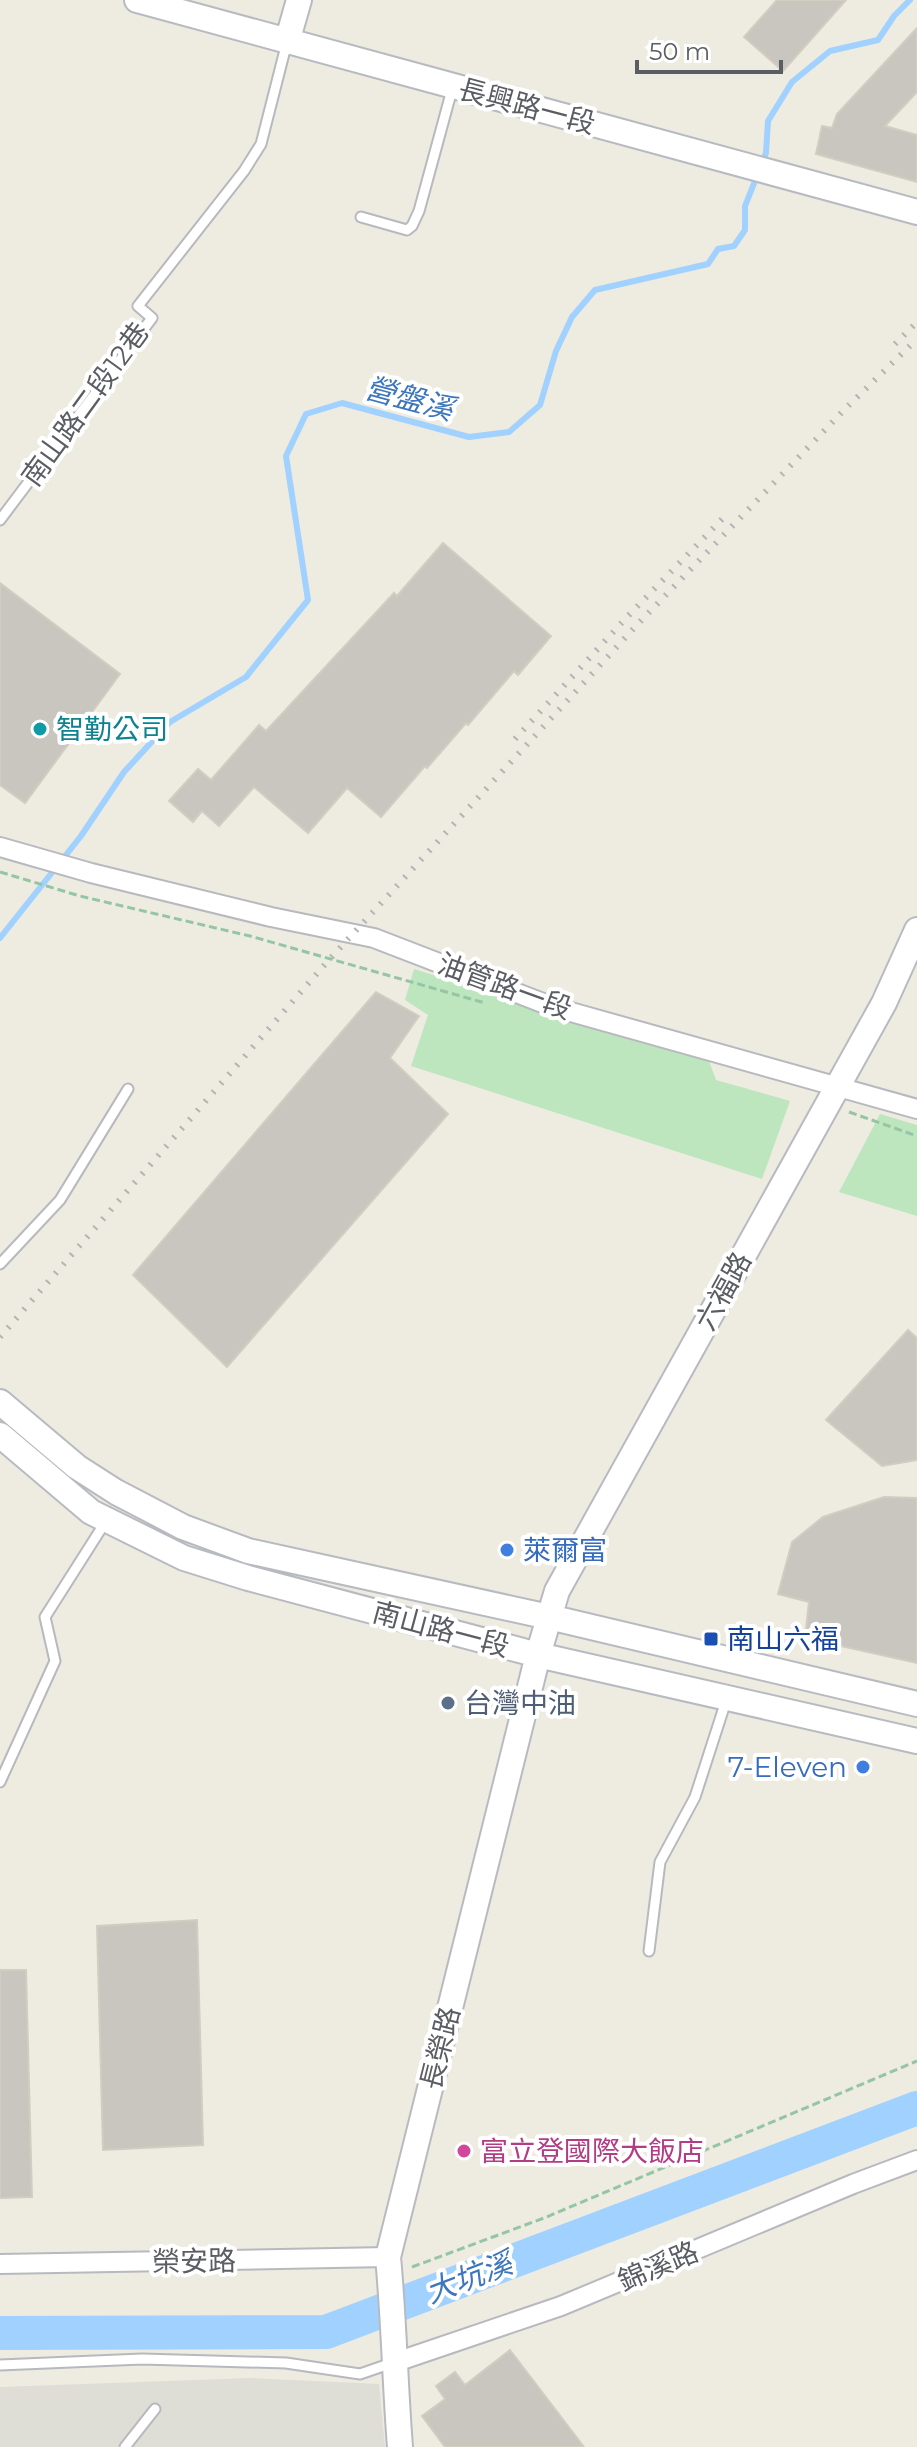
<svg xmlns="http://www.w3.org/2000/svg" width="917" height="2447" viewBox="0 0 917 2447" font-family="Montserrat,'Noto Sans TC',sans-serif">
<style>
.industrial{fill:#deddd6}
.green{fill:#bde6bf}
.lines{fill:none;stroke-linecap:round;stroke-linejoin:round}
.stream{stroke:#a0d1ff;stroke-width:6}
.river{stroke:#a0d1ff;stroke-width:34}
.building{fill:#c8c6bf;stroke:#d2cdc0;stroke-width:2}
.lane-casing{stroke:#b7b9bf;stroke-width:13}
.street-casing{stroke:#b7b9bf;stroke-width:22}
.secondary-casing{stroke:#b7bbc1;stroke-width:28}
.path{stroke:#94c5a5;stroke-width:3;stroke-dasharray:8 4;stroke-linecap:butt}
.lane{stroke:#fff;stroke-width:9}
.street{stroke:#fff;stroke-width:18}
.secondary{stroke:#fff;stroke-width:24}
.rail{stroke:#b3b4b4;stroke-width:6;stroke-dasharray:2 10;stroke-linecap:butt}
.culture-dot{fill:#0f9aa8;stroke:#fff;stroke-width:3}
.shop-dot{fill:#3f7fe0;stroke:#fff;stroke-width:3}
.transit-dot{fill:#1a4fb4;stroke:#fff;stroke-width:3}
.service-dot{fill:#5c6f8a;stroke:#fff;stroke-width:3}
.hotel-dot{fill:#d1479c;stroke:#fff;stroke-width:3}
.labels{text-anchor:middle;stroke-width:8;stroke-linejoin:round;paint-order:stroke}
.street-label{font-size:28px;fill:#5a5e63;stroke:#fff}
.culture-label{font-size:28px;fill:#0d838f;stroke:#fff;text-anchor:start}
.shop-label{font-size:28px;fill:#366cbe;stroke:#fff;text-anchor:start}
.transit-label{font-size:28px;fill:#164399;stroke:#fff;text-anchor:start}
.service-label{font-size:28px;fill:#4e5e75;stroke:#fff;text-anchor:start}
.hotel-label{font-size:28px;fill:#b23c85;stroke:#fff;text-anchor:start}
.water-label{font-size:30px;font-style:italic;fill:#3d76bd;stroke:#fff}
</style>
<rect width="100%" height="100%" fill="#eeebe1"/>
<path class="industrial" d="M251,2378L379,2384L385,2447H0V2387Z"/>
<path class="green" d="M414,969L709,1061L716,1080L790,1101L762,1179L411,1066L428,1015L405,1000Z
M880,1114L917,1125V1216L839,1192Z"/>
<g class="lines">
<path class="stream" d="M761,165L766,153L768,121L792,82L830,51L878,40L894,16L910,0
M0,938L81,836L124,772L170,722L246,677L308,600L286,456L306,414L342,403L469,437L509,432L540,405L556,351L572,317L595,290L708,264L718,249L734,246L745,230V206L757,176"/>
<path class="river" d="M0,2333L326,2332L917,2108"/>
</g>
<path class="building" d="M777,0H846L783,71L744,37Z
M917,28V92L885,126L917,135V182L816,154L822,126L832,128L837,114Z
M443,543L551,636L518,675L514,671L468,725L466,723L427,768L425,766L381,817L347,788L308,833L254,787L219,826L202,811L193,822L169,801L198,769L211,780L259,725L266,731L394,593L397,596Z
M0,583L120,674L25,803L0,785Z
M376,992L419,1016L390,1058L448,1114L227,1367L133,1275Z
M908,1330L917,1338V1460L882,1466L826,1420Z
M884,1497L917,1498V1663L805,1638L809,1602L778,1594L792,1542L823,1517Z
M197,1920L203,2145L103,2150L97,1926Z
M0,1970H26L32,2197L0,2198Z
M510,2350L584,2447H445L422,2416L445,2399L436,2386L455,2372L465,2385Z"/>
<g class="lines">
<defs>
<path id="lane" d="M361,217L407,230L412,226L419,211L453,86
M0,520L152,318L138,306L244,171L261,144L287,42
M0,1264L60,1200L128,1089
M0,1782L55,1661L45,1617L106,1521
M649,1951L660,1862L695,1797L726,1701
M0,2365L142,2359L286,2363L360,2374L392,2363
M125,2447L155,2409"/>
<path id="street" d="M0,847L91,873L271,917L374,938L553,1007L917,1109
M0,2264L388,2257
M396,2362L561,2306L853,2184L917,2160"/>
<path id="secondary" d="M137,0L917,212
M287,42L299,0
M0,1402L77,1467L116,1492L183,1527L248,1551L549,1617L917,1704
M0,1435L91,1512L184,1558L248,1578L538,1655L917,1741
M400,2447C395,2384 394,2320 388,2257L538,1655L557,1591L884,1003L917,930"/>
</defs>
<use href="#lane" class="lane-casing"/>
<use href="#street" class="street-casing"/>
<use href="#secondary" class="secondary-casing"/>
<path class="path" d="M0,872L80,896L250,936L485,1003
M849,1112L917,1136
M412,2267L544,2218L917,2061"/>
<use href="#lane" class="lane"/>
<use href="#street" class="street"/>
<use href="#secondary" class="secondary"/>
<path class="rail" d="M895,344L917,322
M515,739L627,617L726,515
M0,1337L327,962L635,627L846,408L917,339"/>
</g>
<circle class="culture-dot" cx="40" cy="729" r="8"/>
<g class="shop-dot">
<circle cx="507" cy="1550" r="8"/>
<circle cx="863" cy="1767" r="8"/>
</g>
<rect class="transit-dot" x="703" y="1631" width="16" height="16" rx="4"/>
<circle class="service-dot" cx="448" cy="1703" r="8"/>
<circle class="hotel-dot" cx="464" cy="2151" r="8"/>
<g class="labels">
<g class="street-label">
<text transform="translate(527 106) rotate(15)" y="10">長興路一段</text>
<text transform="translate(85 404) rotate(-54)" y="10">南山路二段12巷</text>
<text transform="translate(505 986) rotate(20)" y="10">油管路一段</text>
<text transform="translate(723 1291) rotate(-61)" y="10">六福路</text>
<text transform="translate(441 1629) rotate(15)" y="10">南山路一段</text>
<text transform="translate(440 2048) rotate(-76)" y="10">長榮路</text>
<text transform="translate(194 2261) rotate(-1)" y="10">榮安路</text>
<text transform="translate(658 2266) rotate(-23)" y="10">錦溪路</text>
</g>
<g class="culture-label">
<text x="56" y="739">智勤公司</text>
</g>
<g class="shop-label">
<text x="523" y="1560">萊爾富</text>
<text x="847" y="1777" text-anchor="end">7-Eleven</text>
</g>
<g class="transit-label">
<text x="727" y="1649">南山六福</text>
</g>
<g class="service-label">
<text x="464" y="1713">台灣中油</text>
</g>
<g class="hotel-label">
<text x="480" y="2161">富立登國際大飯店</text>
</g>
<g class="water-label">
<text transform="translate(409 399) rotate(15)" y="10">營盤溪</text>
<text transform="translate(469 2278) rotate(-21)" y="10">大坑溪</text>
</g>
</g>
<path d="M637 60v12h144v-12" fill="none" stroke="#5a5e63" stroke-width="4"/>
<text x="649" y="60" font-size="24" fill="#5a5e63" stroke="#ffffff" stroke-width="6" paint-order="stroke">50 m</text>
</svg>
